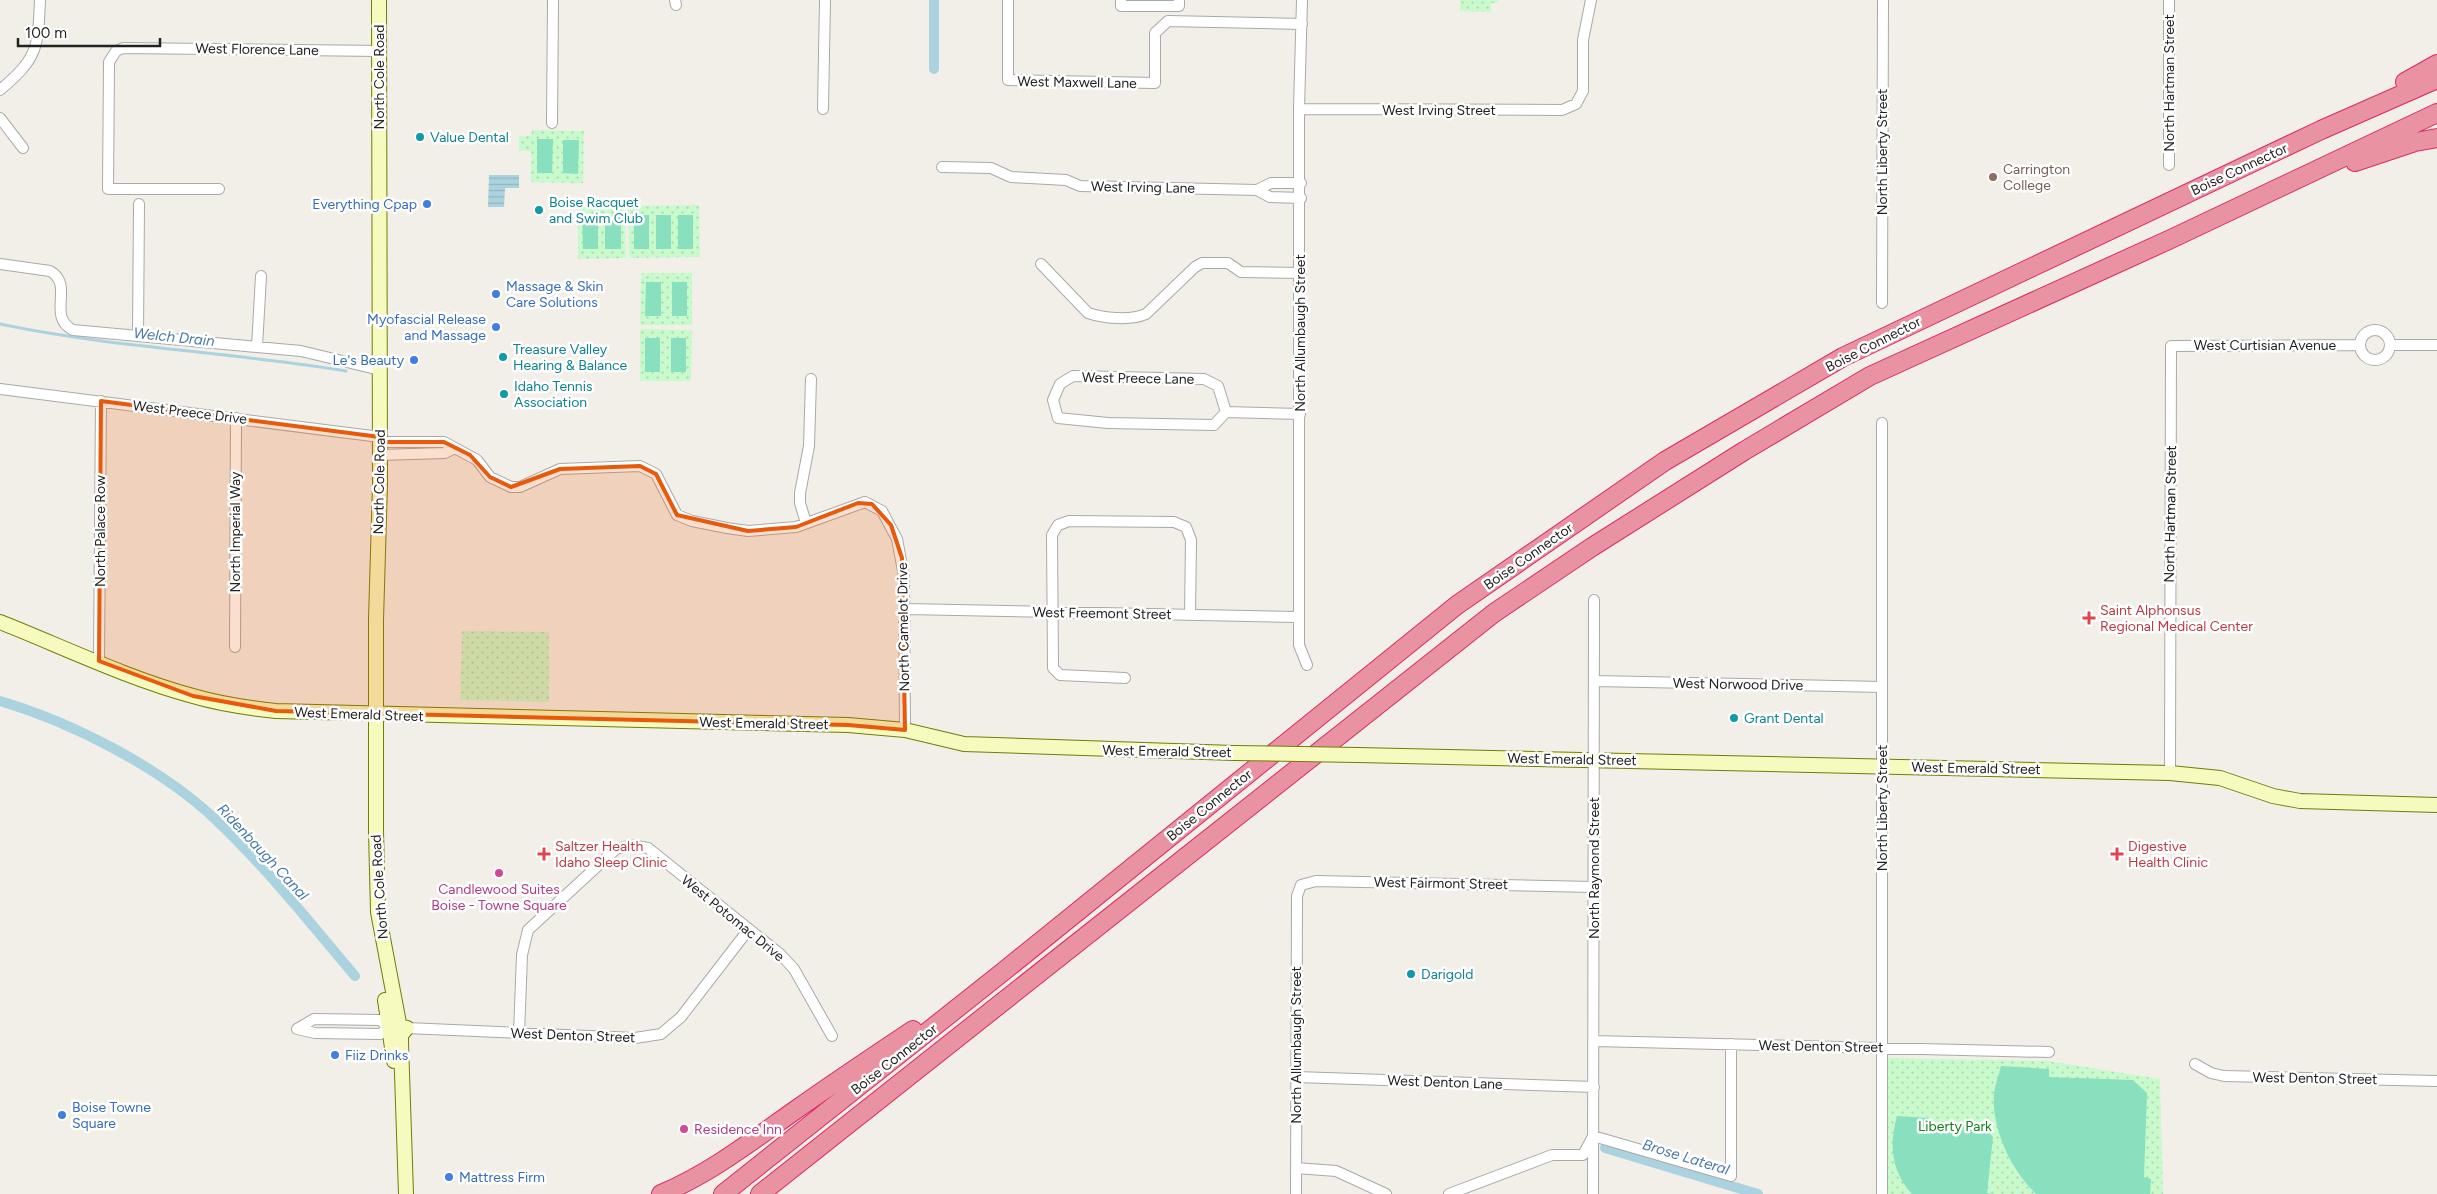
<svg xmlns="http://www.w3.org/2000/svg" width="2437" height="1194" viewBox="0 0 2437 1194" font-family="Figtree,sans-serif">
<style>
.park{fill:url(#park-dots)}
.pitch{fill:#88e0be}
.water{fill:url(#water-rules)}
.lines{fill:none;stroke-linecap:round;stroke-linejoin:round}
.stream{stroke:#aad3df;stroke-width:3}
.canal{stroke:#aad3df;stroke-width:10}
.street-casing{stroke:#a9a9a9;stroke-width:12}
.secondary-casing{stroke:#707d05;stroke-width:16}
.highway-casing{stroke:#dc2a67;stroke-width:20}
.street{stroke:#fff;stroke-width:10}
.secondary{stroke:#f7fabf;stroke-width:14}
.highway{stroke:#e892a2;stroke-width:18}
.secondary-bridge-casing{stroke:#707d05;stroke-width:16;stroke-linecap:butt}
.secondary-bridge{stroke:#f7fabf;stroke-width:14}
.marked{fill:#e8590c;fill-opacity:0.2;stroke:#e8590c;stroke-width:4;stroke-linejoin:round}
.culture-dot{fill:#0f9aa8;stroke:#fff;stroke-width:2}
.education-dot{fill:#8d6e63;stroke:#fff;stroke-width:2}
.shop-dot{fill:#3f7fe0;stroke:#fff;stroke-width:2}
.health-dot{fill:#e0444e;stroke:#fff;stroke-width:2}
.hotel-dot{fill:#d1479c;stroke:#fff;stroke-width:2}
.labels{text-anchor:middle;stroke-width:5;stroke-linejoin:round;paint-order:stroke}
.street-label{font-size:14px;fill:#222;stroke:#fff}
.culture-label{font-size:14px;fill:#0d838f;stroke:#fff;text-anchor:start}
.education-label{font-size:14px;fill:#785e54;stroke:#fff;text-anchor:start}
.shop-label{font-size:14px;fill:#366cbe;stroke:#fff;text-anchor:start}
.health-label{font-size:14px;fill:#be3a42;stroke:#fff;text-anchor:start}
.hotel-label{font-size:14px;fill:#b23c85;stroke:#fff}
.park-label{font-size:14px;fill:#0c8416;stroke:#fff}
.water-label{font-size:15px;font-style:italic;fill:#4a7aab;stroke:#fff}
</style>
<defs>
<pattern id="park-dots" width="8" height="8" patternUnits="userSpaceOnUse" patternTransform="scale(1.25)"><rect width="8" height="8" fill="#c8facc"/><path d="M2 2h.1M6 6h.1" fill="none" stroke="#acd6af" stroke-width="1.8" stroke-linecap="round"/></pattern>
<pattern id="water-rules" width="6" height="5" patternUnits="userSpaceOnUse" patternTransform="scale(1.25)"><rect width="6" height="5" fill="#aad3df"/><path d="M0 2.5h6" fill="none" stroke="#92b5bf"/></pattern>
</defs>
<rect width="100%" height="100%" fill="#f2efe9"/>
<path class="park" d="M1460,0H1498V3H1491V12L1460,11Z
M532,130L584,131L583,183L531,182V151H519V136H531Z
M699,205L700,257L629,258L628,206Z
M625,206L626,258L578,259V207Z
M641,273H692V325H640Z
M640,329L692,330L691,381H640Z
M462,631L549,632V702L460,700Z
M1887,1058L2048,1061L2160,1079L2163,1194H1888Z"/>
<path class="pitch" d="M537,139H553L552,173H537Z
M563,140H579L578,174L563,173Z
M621,215V249H605V216Z
M634,215H649V249H634Z
M671,215V249H656V215Z
M678,215H693V249H678Z
M582,216H598V249H583Z
M646,282H661V316H645Z
M672,282H687V316H672Z
M645,338H660V372H645Z
M671,338H686V372H671Z
M2001,1066L2049,1069V1077L2133,1080L2147,1093L2144,1177L2151,1179L2150,1194H2036C2011,1170 1991,1128 1994,1093C1995,1084 1999,1075 2001,1066Z
M1897,1116L1928,1118V1125L1984,1127L1993,1137L1987,1193L1995,1194H1912C1891,1171 1889,1145 1897,1116Z"/>
<path class="water" d="M489,175H519V188H505L504,207H488Z"/>
<g class="lines">
<path class="stream" d="M0,324C114,348 231,352 346,371"/>
<path class="canal" d="M934,69V0
M0,701C72,722 161,768 215,819C266,867 310,923 355,976
M1605,1148L1758,1194"/>
<defs>
<path id="street" d="M675,0L676,5
M1008,0V80L1155,83V33L1168,21L1302,24
M1121,0V6H1179V0
M1302,0L1299,109V645L1307,665
M0,90C38,58 38,48 40,0
M823,109L825,0
M1299,109L1562,110L1576,104L1583,91V40L1591,0
M0,118L23,148
M552,123L553,0
M2169,165V0
M942,167L991,168L1011,177L1066,180L1080,186L1257,190
M219,189H108L109,62L116,51L123,48L380,51
M1301,198L1270,197L1257,190L1271,183H1301
M0,264L50,271C75,285 46,316 73,330L301,351L380,370
M1041,264L1088,313C1103,318 1130,321 1146,314L1195,267L1202,263H1228L1241,272L1301,273
M1882,303L1883,0
M2360 345a15 15 0 1 1 30 0a15 15 0 1 1-30 0Z
M138,336L139,204
M2390,345H2437
M257,347L261,276
M1073,376L1204,379L1218,386L1226,412L1214,425L1108,423L1058,418L1053,400L1060,384Z
M0,389L380,437
M1226,412L1300,414
M380,442H444L455,448L445,453L380,455
M455,448L477,460L490,477L511,487H520L560,469L640,466L656,474L677,515L692,521L727,528L748,531L796,527L865,502L882,511L897,539L904,576L905,730
M806,523L800,503V493L809,446L811,379
M906,609L1299,617
M235,647L236,418
M99,661L101,401
M1125,678L1060,675L1053,668L1052,535L1058,525L1069,521L1174,522L1186,527L1191,540L1190,615
M1595,681L1882,687
M2170,773L2171,346L2359,345
M314,1019L380,1020L389,1028L380,1034L315,1033L297,1029Z
M407,1028L635,1038L661,1034L681,1017L749,929
M519,1034L522,955L528,930L616,849L631,845L648,848L780,954L794,969L832,1036
M1594,1041L2049,1052
M2195,1064L2211,1073L2224,1076L2437,1081
M1296,1077L1594,1087
M1296,1168L1336,1171L1386,1194
M1296,1194L1297,896L1301,885L1316,881L1594,887
M1449,1194L1552,1155H1583L1593,1136L1731,1176V1044
M1593,1194L1594,600
M1882,1194V423"/>
<path id="secondary" d="M379,0L380,484L376,620V831L378,912L399,1023L401,1027L407,1028
M0,622C63,647 127,678 193,696C220,704 248,708 276,711L848,725L905,730L964,744L1234,753
M1358,755L2170,773L2220,778L2273,796L2300,801L2437,805
M385,1000L394,1061
M406,1194L401,1043V1035L407,1028"/>
<path id="highway" d="M2405,82L2437,64
M2355,162L2415,142L2437,138
M661,1194C711,1173 753,1140 797,1109C835,1082 874,1056 913,1030
M723,1194L1004,971L1457,605L1665,461L1843,357L2321,130L2437,79
M760,1194L1494,613L1592,547L1744,451L1870,376L2173,238L2437,113"/>
</defs>
<use href="#street" class="street-casing"/>
<use href="#secondary" class="secondary-casing"/>
<use href="#highway" class="highway-casing"/>
<use href="#street" class="street"/>
<use href="#secondary" class="secondary"/>
<use href="#highway" class="highway"/>
<defs>
<path id="secondary-bridge" d="M1234,753L1358,755"/>
</defs>
<use href="#secondary-bridge" class="secondary-bridge-casing"/>
<use href="#secondary-bridge" class="secondary-bridge"/>
</g>
<path class="marked" d="M101,401L380,437V442H444L470,455L490,477L511,487L560,469L640,466L656,474L677,515L748,531L796,527L858,503L872,504L891,525L902,558L905,730L848,725L276,711L193,696L99,661Z"/>
<g class="culture-dot">
<circle cx="420" cy="137" r="5"/>
<circle cx="539" cy="210" r="5"/>
<circle cx="503" cy="357" r="5"/>
<circle cx="504" cy="394" r="5"/>
<circle cx="1734" cy="718" r="5"/>
<circle cx="1411" cy="974" r="5"/>
</g>
<circle class="education-dot" cx="1993" cy="177" r="5"/>
<g class="shop-dot">
<circle cx="427" cy="204" r="5"/>
<circle cx="496" cy="294" r="5"/>
<circle cx="496" cy="327" r="5"/>
<circle cx="414" cy="360" r="5"/>
<circle cx="335" cy="1055" r="5"/>
<circle cx="62" cy="1115" r="5"/>
<circle cx="449" cy="1177" r="5"/>
</g>
<g class="health-dot">
<path d="M2086.5 610.5h5v5h5v5h-5v5h-5v-5h-5v-5h5z"/>
<path d="M541.5 846.5h5v5h5v5h-5v5h-5v-5h-5v-5h5z"/>
<path d="M2114.5 846.5h5v5h5v5h-5v5h-5v-5h-5v-5h5z"/>
</g>
<g class="hotel-dot">
<circle cx="499" cy="873" r="5"/>
<circle cx="684" cy="1129" r="5"/>
</g>
<g class="labels">
<g class="street-label">
<text transform="translate(257 49) rotate(1)" y="5">West Florence Lane</text>
<text transform="translate(379 77) rotate(-90)" y="5">North Cole Road</text>
<text transform="translate(1077 82) rotate(1)" y="5">West Maxwell Lane</text>
<text transform="translate(2169 83) rotate(-90)" y="5">North Hartman Street</text>
<text x="1439" y="115">West Irving Street</text>
<text transform="translate(1882 152) rotate(-90)" y="5">North Liberty Street</text>
<text transform="translate(2239 169) rotate(-25)" y="5">Boise Connector</text>
<text transform="translate(1143 187) rotate(1)" y="5">West Irving Lane</text>
<text transform="translate(1300 333) rotate(-90)" y="5">North Allumbaugh Street</text>
<text transform="translate(1873 344) rotate(-27)" y="5">Boise Connector</text>
<text x="2265" y="350">West Curtisian Avenue</text>
<text transform="translate(1138 378) rotate(1)" y="5">West Preece Lane</text>
<text transform="translate(190 412) rotate(7)" y="5">West Preece Drive</text>
<text transform="translate(379 482) rotate(-89)" y="5">North Cole Road</text>
<text transform="translate(2170 514) rotate(-89)" y="5">North Hartman Street</text>
<text transform="translate(100 531) rotate(-90)" y="5">North Palace Row</text>
<text transform="translate(235 532) rotate(-90)" y="5">North Imperial Way</text>
<text transform="translate(1528 556) rotate(-35)" y="5">Boise Connector</text>
<text transform="translate(1102 613) rotate(1)" y="5">West Freemont Street</text>
<text transform="translate(903 627) rotate(-91)" y="5">North Camelot Drive</text>
<text transform="translate(1738 684) rotate(1)" y="5">West Norwood Drive</text>
<text transform="translate(359 714) rotate(2)" y="5">West Emerald Street</text>
<text transform="translate(764 723) rotate(1)" y="5">West Emerald Street</text>
<text transform="translate(1167 751) rotate(1)" y="5">West Emerald Street</text>
<text transform="translate(1572 759) rotate(1)" y="5">West Emerald Street</text>
<text transform="translate(1976 768) rotate(1)" y="5">West Emerald Street</text>
<text transform="translate(1209 805) rotate(-39)" y="5">Boise Connector</text>
<text transform="translate(1882 808) rotate(-90)" y="5">North Liberty Street</text>
<text transform="translate(1594 868) rotate(-90)" y="5">North Raymond Street</text>
<text transform="translate(1441 883) rotate(1)" y="5">West Fairmont Street</text>
<text transform="translate(379 887) rotate(-94)" y="5">North Cole Road</text>
<text transform="translate(733 918) rotate(39)" y="5">West Potomac Drive</text>
<text transform="translate(573 1035) rotate(2)" y="5">West Denton Street</text>
<text transform="translate(1296 1045) rotate(-90)" y="5">North Allumbaugh Street</text>
<text transform="translate(1821 1046) rotate(1)" y="5">West Denton Street</text>
<text transform="translate(894 1059) rotate(-38)" y="5">Boise Connector</text>
<text transform="translate(2315 1078) rotate(1)" y="5">West Denton Street</text>
<text transform="translate(1445 1082) rotate(2)" y="5">West Denton Lane</text>
</g>
<g class="culture-label">
<text x="430" y="142">Value Dental</text>
<text x="549" y="207">Boise Racquet<tspan x="549" dy="16">and Swim Club</tspan></text>
<text x="513" y="354">Treasure Valley<tspan x="513" dy="16">Hearing &amp; Balance</tspan></text>
<text x="514" y="391">Idaho Tennis<tspan x="514" dy="16">Association</tspan></text>
<text x="1744" y="723">Grant Dental</text>
<text x="1421" y="979">Darigold</text>
</g>
<g class="education-label">
<text x="2003" y="174">Carrington<tspan x="2003" dy="16">College</tspan></text>
</g>
<g class="shop-label">
<text x="417" y="209" text-anchor="end">Everything Cpap</text>
<text x="506" y="291">Massage &amp; Skin<tspan x="506" dy="16">Care Solutions</tspan></text>
<text x="486" y="324" text-anchor="end">Myofascial Release<tspan x="486" dy="16">and Massage</tspan></text>
<text x="404" y="365" text-anchor="end">Le's Beauty</text>
<text x="345" y="1060">Fiiz Drinks</text>
<text x="72" y="1112">Boise Towne<tspan x="72" dy="16">Square</tspan></text>
<text x="459" y="1182">Mattress Firm</text>
</g>
<g class="health-label">
<text x="2100" y="615">Saint Alphonsus<tspan x="2100" dy="16">Regional Medical Center</tspan></text>
<text x="555" y="851">Saltzer Health<tspan x="555" dy="16">Idaho Sleep Clinic</tspan></text>
<text x="2128" y="851">Digestive<tspan x="2128" dy="16">Health Clinic</tspan></text>
</g>
<g class="hotel-label">
<text x="499" y="894">Candlewood Suites<tspan x="499" dy="16">Boise - Towne Square</tspan></text>
<text x="694" y="1134" text-anchor="start">Residence Inn</text>
</g>
<g class="park-label">
<text x="1955" y="1131">Liberty Park</text>
</g>
<g class="water-label">
<text transform="translate(174 337) rotate(6)" y="5">Welch Drain</text>
<text transform="translate(263 852) rotate(47)" y="5">Ridenbaugh Canal</text>
<text transform="translate(1686 1157) rotate(17)" y="5">Brose Lateral</text>
</g>
</g>
<path d="M18 38v8h142v-8" fill="none" stroke="#222222" stroke-width="2.5"/>
<text x="25" y="38" font-size="15" fill="#222222" stroke="#ffffff" stroke-width="4" paint-order="stroke">100 m</text>
</svg>
